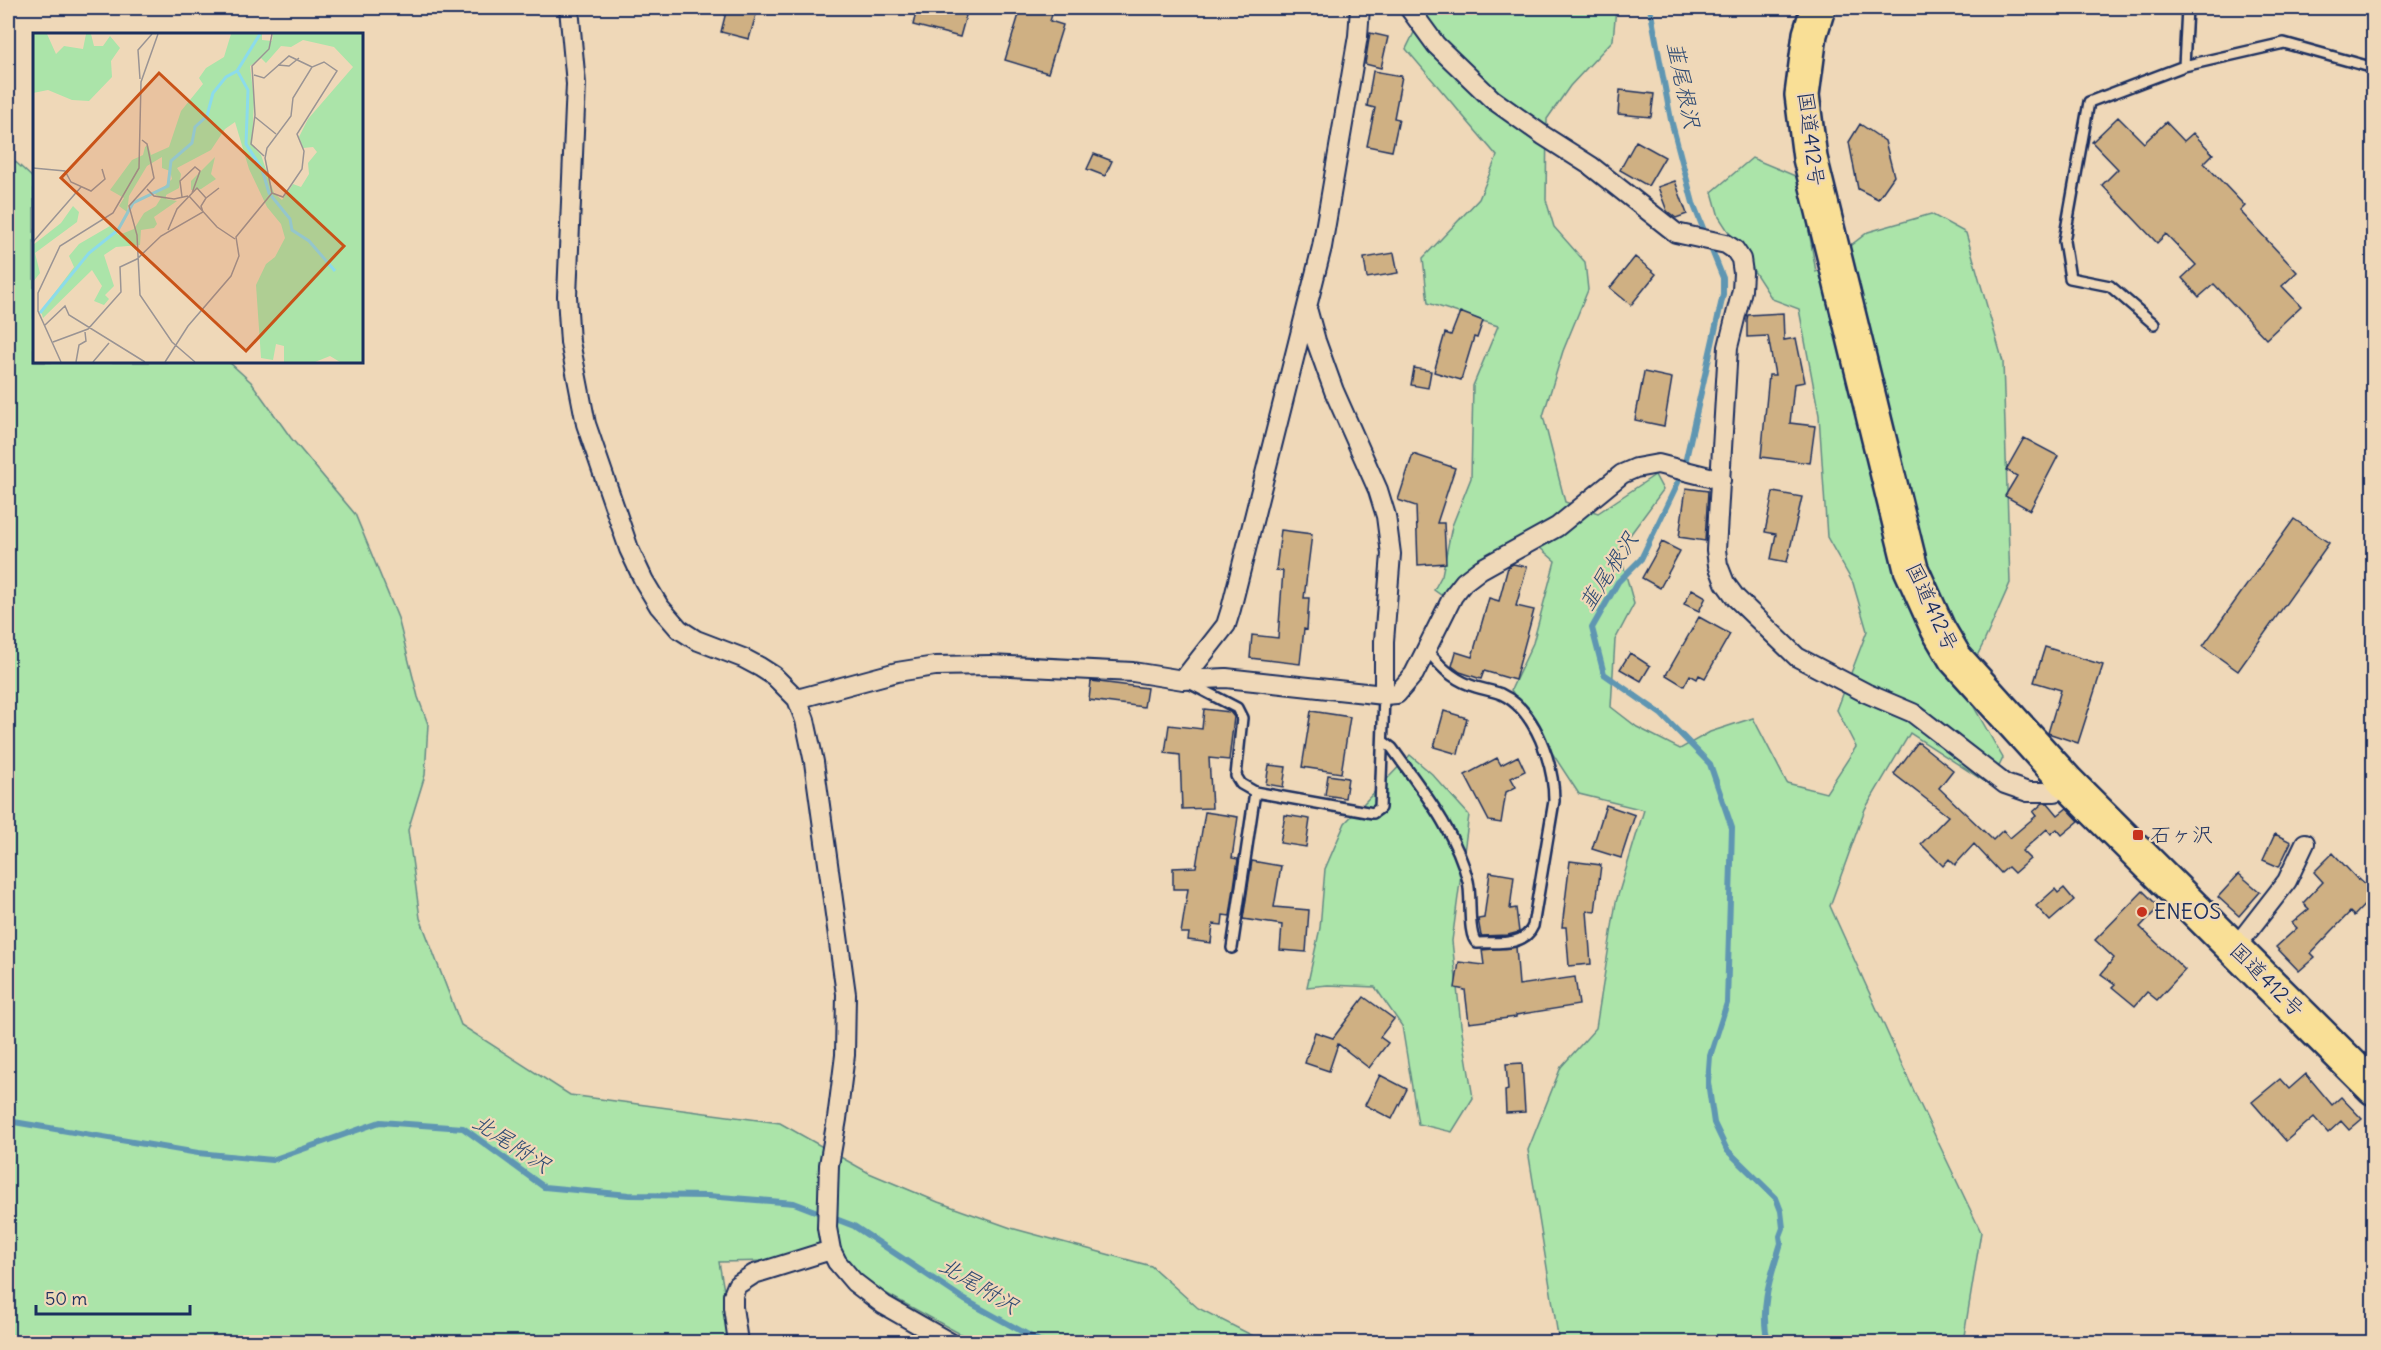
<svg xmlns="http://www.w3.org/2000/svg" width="2381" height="1350" viewBox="0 0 2381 1350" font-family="Delius,'Klee One',sans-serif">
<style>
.green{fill:#abe4a9;stroke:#638a84;stroke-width:1.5}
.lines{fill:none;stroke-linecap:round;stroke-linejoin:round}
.stream{stroke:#5f96b2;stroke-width:6}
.building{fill:#cfb083;stroke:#1b2f5e;stroke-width:1.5}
.lane-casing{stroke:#1b2f5e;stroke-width:14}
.street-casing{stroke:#1b2f5e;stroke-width:22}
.highway-casing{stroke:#1b2f5e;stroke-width:38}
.lane{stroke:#efd8b8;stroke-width:9}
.street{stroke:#efd8b8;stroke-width:18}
.highway{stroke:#f9df96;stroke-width:33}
.poi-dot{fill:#c8321e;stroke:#efd8b8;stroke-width:2}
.labels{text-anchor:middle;stroke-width:4.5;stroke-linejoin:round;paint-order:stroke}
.street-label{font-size:21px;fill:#1b2f5e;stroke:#efd8b8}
.poi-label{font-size:21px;fill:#1b2f5e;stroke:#efd8b8;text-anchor:start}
.water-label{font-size:22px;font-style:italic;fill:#2c4973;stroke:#efd8b8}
.inset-river{fill:none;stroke:#8cdbea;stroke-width:3}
.inset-road{fill:none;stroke:#9a9494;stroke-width:1.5}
.view{fill:#c95318;fill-opacity:0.15;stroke:#c95318;stroke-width:3}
.inset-edge{fill:none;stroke:#1b2f5e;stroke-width:3}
</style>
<rect width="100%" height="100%" fill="#efd8b8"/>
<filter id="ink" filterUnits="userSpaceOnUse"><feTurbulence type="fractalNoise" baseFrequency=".0167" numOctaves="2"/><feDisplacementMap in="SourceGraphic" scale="12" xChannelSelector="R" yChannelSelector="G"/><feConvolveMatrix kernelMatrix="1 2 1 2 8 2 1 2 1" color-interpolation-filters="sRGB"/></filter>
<g filter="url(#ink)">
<path class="green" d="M1426,8H1616L1613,40L1570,86L1547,119L1546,200L1554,227L1585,262L1588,290L1563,351L1543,416L1565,502L1598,513L1655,475L1663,490L1619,550L1634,604L1615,640L1611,707L1637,727L1680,749L1710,732L1753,718L1787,783L1826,793L1856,747L1837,710L1867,631L1853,583L1827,537L1819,415L1799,309L1772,299L1719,217L1712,192L1752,158L1800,178L1816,272L1868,232L1931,214L1966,233L2003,362L2010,583L1984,642L1962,686L2003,758L1990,785L1910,733L1865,809L1830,906L1918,1100L1981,1232L1964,1336L1966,1342H1559L1528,1150L1561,1067L1596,1028L1616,902L1644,810L1579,794L1511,690L1533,643L1555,561L1524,534L1441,595L1434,590L1442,575L1452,526L1471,478L1473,386L1498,326L1428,303L1423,258L1479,199L1497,156L1406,49Z
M8,155L34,179V362H229L251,382L291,438L355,514L398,618L418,697L428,724L425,775L408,830L420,918L461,1025L570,1095L780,1123L869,1173L938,1202L1011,1228L1151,1266L1198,1308L1265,1342H975L825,1260L719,1262L733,1342H8Z
M1410,755L1432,774L1469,815L1452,941L1461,1025L1473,1098L1452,1132L1418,1124L1402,1026L1375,987L1328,985L1307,987L1320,928L1325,869L1345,823Z"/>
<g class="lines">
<path class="stream" d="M1650,8L1671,120L1693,203L1723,278V295L1683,472L1641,559L1618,582L1592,628L1604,674L1661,714L1710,764L1732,828L1727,1003L1710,1056L1708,1082L1714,1123L1727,1150L1776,1198L1781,1211L1783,1228L1780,1236L1781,1243C1771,1276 1759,1308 1768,1342
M8,1121L198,1153L272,1160L380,1122L463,1128L544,1187L629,1195L708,1196L794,1203L854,1226L965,1300L1041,1342"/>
</g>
<path class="building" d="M727,8H758L749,39L721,32Z
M917,8H968L960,37L913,25Z
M1021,8H1054L1050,21L1063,25L1048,73L1005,60Z
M1370,33L1388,37L1381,68L1365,64Z
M1373,71L1402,76L1394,118L1399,119L1392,151L1367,146L1375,108L1367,106Z
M1620,90L1654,94L1651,117L1618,114Z
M2118,117L2144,143L2166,122L2184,141L2193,133L2213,154L2204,163L2245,206L2240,211L2297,272L2282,286L2301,306L2266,339L2214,284L2199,297L2182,278L2196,265L2166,234L2157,243L2102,185L2118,169L2092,142Z
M1860,124L1885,141L1894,176L1878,199L1858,189L1849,142Z
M1636,141L1665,157L1648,186L1620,170Z
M1094,154L1112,161L1105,176L1087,169Z
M1675,181L1687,214L1676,218L1667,211L1658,187Z
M1394,253L1398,273L1367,278L1364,258Z
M1635,257L1656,274L1631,305L1610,288Z
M1460,312L1483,321L1477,338L1474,337L1461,380L1434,372L1445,333L1451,335Z
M1783,313L1784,340L1796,338L1805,382L1794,384L1790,423L1815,426L1810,463L1761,457L1769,375H1775L1768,336L1747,337V319L1748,315Z
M1414,368L1431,371L1428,388L1411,385Z
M1644,372L1672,378L1664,426L1635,420Z
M2024,438L2058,456L2030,510L2005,496L2017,476L2006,470Z
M1413,454L1455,468L1437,523H1444L1446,563L1418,565L1416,506L1398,500Z
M1686,488L1708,491L1705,541L1679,537Z
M1773,492L1802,497L1787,562L1771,559L1776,534L1765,532Z
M2294,519L2329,543L2238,671L2203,646Z
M1281,530L1312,534L1304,598H1309L1307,630L1304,629L1300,664L1250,658L1252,635L1278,638L1283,571L1276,570Z
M1662,542L1680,551L1660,588L1642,578Z
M1513,564L1527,567L1516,606L1534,610L1515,680L1484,671L1481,679L1460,672L1452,666L1456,652L1472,657L1489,598L1499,601L1508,567Z
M1692,589L1706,597L1699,611L1684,604Z
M1699,617L1730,634L1705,678L1699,675L1697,679L1690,675L1684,686L1666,675Z
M2045,647L2103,665L2078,743L2048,733L2061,690L2034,682Z
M1630,653L1650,666L1641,681L1620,669Z
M1091,681L1147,688L1144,707L1089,700Z
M1204,709L1230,712L1234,717L1229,760L1209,758L1212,808L1182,809L1180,755L1165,753L1169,725L1202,729Z
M1311,711L1350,717L1341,773L1302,767Z
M1444,711L1467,718L1458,754L1434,747Z
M1918,742L1953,770L1939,788L1993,840L2003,830L2010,838L2036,816L2033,812L2043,803H2048L2058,815L2067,808L2079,821L2062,835L2057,829L2051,834L2047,829L2022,851L2030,859L2014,873L2008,867L2001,873L1974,844L1955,865L1949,859L1943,866L1921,844L1948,816L1894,774Z
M1518,756L1525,771L1511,778L1516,787L1506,792L1501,823L1489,821L1465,775L1497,758L1501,765Z
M1269,765L1286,767L1283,787L1266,784Z
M1328,775L1348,778L1345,798L1325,795Z
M1606,805L1635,815L1621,858L1592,849Z
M1205,812L1238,817L1232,858L1238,859L1230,916L1223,915L1222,925L1213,924L1211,943L1188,940L1189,933H1181L1188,889H1173V868L1196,867Z
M1285,815L1310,819L1306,847L1280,843Z
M2275,834L2291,842L2279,867L2263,860Z
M2333,853L2358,880L2359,878L2373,891V896L2354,916L2350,912L2311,953L2315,957L2299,971L2276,947L2297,928L2292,923L2309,909L2303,903L2323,882L2314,872Z
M1252,861L1281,866L1274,907L1309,910L1306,952L1280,950L1282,925L1243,919Z
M1570,861L1601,865L1595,912L1587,911L1591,964L1569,966L1566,927H1562Z
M1490,872L1514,876L1510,909L1516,908L1519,932L1508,935L1481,936L1478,919L1484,918Z
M2239,874L2260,892L2239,916L2218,897Z
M2064,888L2074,900L2050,921L2036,906L2055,889L2058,893Z
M2143,891L2159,907L2140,927L2185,970L2157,1000L2147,992L2135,1006L2112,987L2115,984L2101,974L2114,958L2095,940Z
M1516,947L1519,985L1575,977L1579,1005L1516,1015V1017L1469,1023L1465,990L1455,988L1459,962L1484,965L1482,950Z
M1364,997L1394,1019L1380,1037L1388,1043L1369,1068L1338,1044L1329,1071L1305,1063L1315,1032L1333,1038Z
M1522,1063L1525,1112L1506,1113L1505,1091L1508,1090L1506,1064Z
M2306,1074L2332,1105L2341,1097L2362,1119L2349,1130L2341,1121L2328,1133L2314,1117L2286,1141L2252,1102L2280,1079L2289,1089Z
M1380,1075L1407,1089L1392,1119L1365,1105Z"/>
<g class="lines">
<defs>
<path id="lane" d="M2184,66L2187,8
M2154,324L2110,286L2070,278L2064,241L2089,102L2184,66L2284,43L2374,68
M1191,684L1237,708L1242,718L1236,776L1241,784L1255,792
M1384,742L1392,748C1421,789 1456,831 1468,881C1472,897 1467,935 1477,943C1497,942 1524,947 1533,926L1554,801C1554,765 1536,710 1501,694C1491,690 1480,689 1470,685C1451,678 1439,665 1427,650
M1232,948L1255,792L1373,813L1380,808L1384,695"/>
<path id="street" d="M569,8L576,84L567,296L570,342L586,424L629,549L644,581L659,606L679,629L696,640L743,658L760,667L774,676L797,699L805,720L814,762L846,994L845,1055L837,1119L829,1165L827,1228L831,1250L837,1262L854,1282L884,1305L949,1342
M1409,8L1436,45L1492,99L1544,136L1591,166L1676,233L1726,244L1735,250L1741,259L1743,273L1742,290L1728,347L1716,550L1718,565L1725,583L1736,598L1797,657L1866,693L1913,713L2005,784L2028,792H2055L2067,782
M1308,312L1316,341L1334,391L1378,490L1386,516L1391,554L1384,641V695
M1183,680L1226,625L1231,609L1322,247L1358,36L1360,8
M797,699L897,672L935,666L991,665L1133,672L1183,680L1226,678L1384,695L1397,694L1414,674L1453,596L1464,582L1481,569L1557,527L1622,474L1636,468L1658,464L1721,480
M2235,948L2287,881L2305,843
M738,1342L733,1307V1295L737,1285L754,1274L831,1250"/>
<path id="highway" d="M1818,8L1810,34L1802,95L1810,158L1911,569L1938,629L1955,658L2067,782L2374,1088"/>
</defs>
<use href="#lane" class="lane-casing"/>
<use href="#street" class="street-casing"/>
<use href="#highway" class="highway-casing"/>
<use href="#lane" class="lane"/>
<use href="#street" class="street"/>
<use href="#highway" class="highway"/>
</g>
</g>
<g class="poi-dot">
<rect x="2132" y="829" width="12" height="12" rx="3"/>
<circle cx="2142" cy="912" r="6"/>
</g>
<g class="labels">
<g class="street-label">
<text transform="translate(1811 139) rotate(83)" y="7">国道412号</text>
<text transform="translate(1932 607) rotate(65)" y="7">国道412号</text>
<text transform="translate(2267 980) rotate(45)" y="7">国道412号</text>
</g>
<g class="poi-label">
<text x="2150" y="842">石ヶ沢</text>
<text x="2154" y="919">ENEOS</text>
</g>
<g class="water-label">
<text transform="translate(1684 85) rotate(78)" y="8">韮尾根沢</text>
<text transform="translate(1608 571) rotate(-57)" y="8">韮尾根沢</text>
<text transform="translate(512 1143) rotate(33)" y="8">北尾附沢</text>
<text transform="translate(979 1285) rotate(31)" y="8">北尾附沢</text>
</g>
</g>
<g transform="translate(33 33)">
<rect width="330" height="330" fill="#efd8b8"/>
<path d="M0,1H14L23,21L31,13L50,16L53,1H58L61,13H70L77,3L87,15L78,28L79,44L56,68L39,67L15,57L0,60ZM198,1H229V7L239,8L240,1H330V329H307L297,323L282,329H251V313L243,311L240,327L228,325L223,252L233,231L242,224L252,205L248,191L234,174L216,136L202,89L192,96L178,117L144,135L148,141L146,155L133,162V166L144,168L121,184L124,191L121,195L108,197L107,212L83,214L71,222L81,253L72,262L76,266L71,272L61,268L69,253L59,237L10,285L8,278L41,234L36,223L46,211L77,193L86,202L101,196L111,180L123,173L128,165L119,159L127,158L139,146L137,138L129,135V124L114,133L96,163L94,179L86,173L91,165L77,157L99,127L110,122L112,114L115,112L118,122L136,114L148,78L170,51L166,45L173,35L191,24ZM270,7L301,14L320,34L275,86L266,104L270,115L280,114L284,119L275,130L276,141L268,154L260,151L249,167L241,160L228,122L219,112L221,66L217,33L228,25L233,30L248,13L258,14ZM182,124L178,141L183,146L168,156L158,157V148ZM40,173L46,179L44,189L2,220L7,240L0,249V212L28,190Z" fill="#abe4a9" fill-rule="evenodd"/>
<path class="inset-river" d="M205,39L215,57L213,111L229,136L236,160L257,186L259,197L276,208L302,238M7,280L56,220L85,197L100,170L135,153L138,128L159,110L162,94L174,83L180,60L193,44L204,38L227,1"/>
<path class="inset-road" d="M245,32L256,33L266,25M221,42L231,45L256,23L279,34M107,46L105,17L119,1M222,84L243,101M109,107L114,111L121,145L96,173L104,202L107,262L139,309L162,329M231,123L218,111L222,82L219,33L236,16L239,1M0,135L32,138L38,149L58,158L72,146L69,136M114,156L121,163L141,166L155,163M156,163L184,194L202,206M149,164L147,148L162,134L167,138L159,160M135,197L144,176L164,155L173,165L186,155M0,209L48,154M12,292L32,273L36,282L112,329M20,309L55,296L88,259L87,234L104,226L128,203L170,179L168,173L173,165M28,329L5,278V260L27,213L80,180L106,135L108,49L125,1M43,329L46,312L53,308L52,299M60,329L76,310M132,329L155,293L198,243L206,223L203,204L239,160L232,125L234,115L258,83L260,65L279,34L291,29L304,38L264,101L271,118L269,136L250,164L239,160"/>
<path class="view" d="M126,40L311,213L213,318L28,145Z"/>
<rect width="330" height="330" class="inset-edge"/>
</g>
<rect width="2381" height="1350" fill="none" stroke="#efd8b8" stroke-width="30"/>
<rect x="15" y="15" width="2351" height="1320" fill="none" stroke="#1b2f5e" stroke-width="2" filter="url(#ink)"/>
<path d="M36 1305v9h154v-9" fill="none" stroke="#1b2f5e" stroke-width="3"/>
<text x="45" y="1305" font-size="18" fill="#1b2f5e" stroke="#efd8b8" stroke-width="4.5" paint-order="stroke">50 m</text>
</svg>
